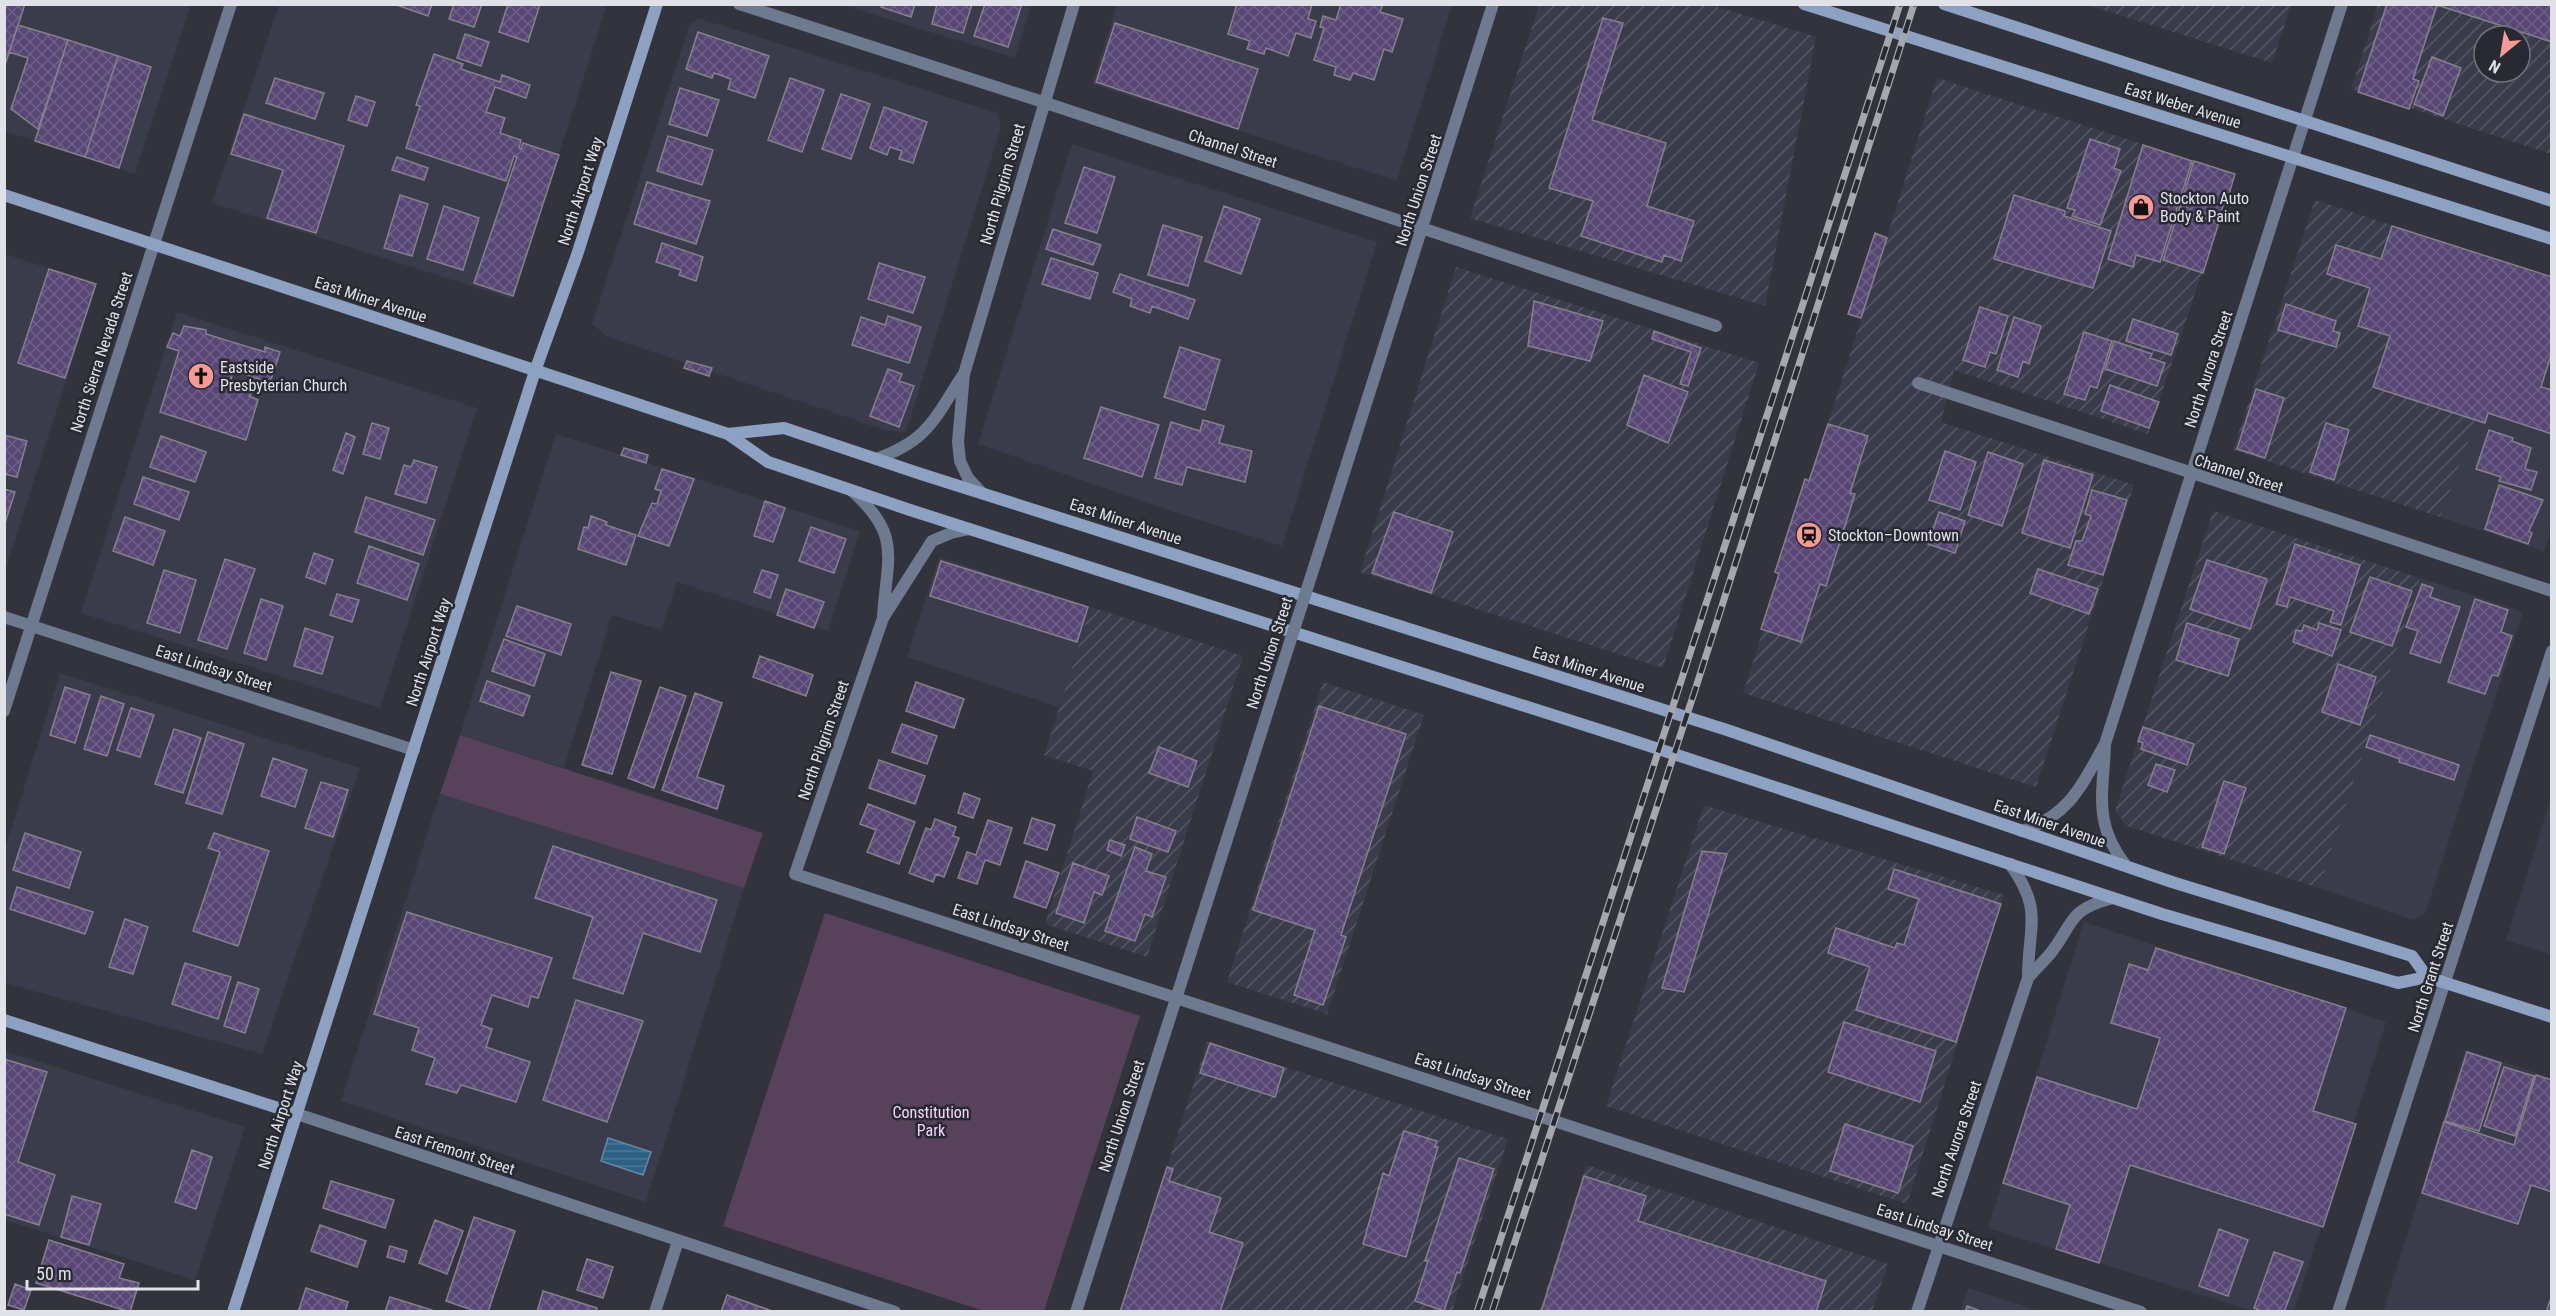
<svg xmlns="http://www.w3.org/2000/svg" width="2556" height="1316" viewBox="0 0 2556 1316" font-family="'Roboto Condensed',sans-serif">
<style>
.built{fill:#3b3c4b}
.industrial{fill:url(#industrial-furrows);fill-rule:evenodd}
.park{fill:#57415b}
.water{fill:url(#water-rules);stroke:#6388a3;stroke-width:1.5}
.building{fill:url(#building-cross-hatch);stroke:#84818b;stroke-width:1.5}
.lines{fill:none;stroke-linecap:round;stroke-linejoin:round}
.street{stroke:#6d7a8f;stroke-width:12}
.secondary{stroke:#8da1c3;stroke-width:12}
.rail-casing{stroke:#a6a7ae;stroke-width:7}
.rail{stroke:#282932;stroke-width:4.5;stroke-dasharray:14;stroke-linecap:butt}
.street-bridge{stroke:#6d7a8f;stroke-width:12}
.labels{text-anchor:middle;stroke-width:5;stroke-linejoin:round;paint-order:stroke}
.street-label{font-size:16px;fill:#e1e2e8;stroke:#282932}
.poi-label{font-size:16px;fill:#e1e2e8;stroke:#282932;text-anchor:start}
.park-label{font-size:16px;fill:#f7d4fd;stroke:#282932}
</style>
<defs>
<pattern id="industrial-furrows" width="10" height="10" patternUnits="userSpaceOnUse" patternTransform="scale(1.5)"><rect width="10" height="10" fill="#3b3c4b"/><path d="M-1 1l2-2M0 10L10 0M9 11l2-2" fill="none" stroke="#575865"/></pattern>
<pattern id="water-rules" width="6" height="5" patternUnits="userSpaceOnUse" patternTransform="scale(1.5)"><rect width="6" height="5" fill="#2d6285"/><path d="M0 2.5h6" fill="none" stroke="#4b7896"/></pattern>
<pattern id="building-cross-hatch" width="8" height="8" patternUnits="userSpaceOnUse" patternTransform="scale(1.5)"><rect width="8" height="8" fill="#584675"/><path d="M0 0l8 8M0 8l8-8" fill="none" stroke="#706089"/></pattern>
</defs>
<rect width="100%" height="100%" fill="#32333c"/>
<path class="built" d="M5,5H191L135,174L5,131Z
M279,5H607L512,299L212,203Z
M842,5H1031L1015,58Z
M1117,5H1452L1397,181L1092,84Z
M698,18L997,113L1001,127L906,432L888,431L608,337L592,324L690,24Z
M1072,144L1377,242L1282,546L1177,513L978,444Z
M5,254L97,284L5,571Z
M2532,271L2551,277L2552,528L2544,551L2440,517Z
M177,312L477,408L380,708L81,613Z
M556,434L860,531L828,631L677,582L661,630L612,615L564,768L460,735Z
M939,557L1091,607L1059,707L907,657Z
M2420,578L2523,612L2425,914L2413,920L2319,888Z
M60,673L360,768L262,1054L5,983V849Z
M440,794L744,888L646,1202L341,1101Z
M2551,798L2552,955H2551L2506,940Z
M2084,922L2386,1022L2294,1311H2252L1988,1228Z
M2465,1049L2551,1078V1311L2383,1312Z
M5,1051L245,1127L195,1280L5,1220Z
M1968,1288L2040,1311L1960,1312Z"/>
<path class="industrial" d="M1539,5H1712L1816,37L1765,306L1470,218Z
M2088,5L2291,4V5L2272,63Z
M2378,5H2551V154L2351,89ZM2484,36H2520V72H2484Z
M1937,78L2235,174L2148,434L1954,370L1941,422L2134,485L2036,787L1743,693Z
M2315,200L2532,271L2440,517L2233,450Z
M1456,267L1759,363L1663,668L1360,572Z
M2213,511L2420,578L2319,888L2127,826L2115,811Z
M1091,607L1243,656L1147,957L1045,924L1093,771L1044,755Z
M1323,682L1424,715L1327,1014L1227,982Z
M1704,805L2004,895L1907,1204L1606,1106Z
M1207,1042L1508,1139L1452,1311L1121,1312Z
M1586,1165L1888,1264L1872,1311L1539,1312Z"/>
<path class="park" d="M460,735L763,833L744,888L440,794Z
M825,913L1140,1016L1044,1311H984L723,1226Z"/>
<path class="water" d="M608,1138L651,1152L643,1175L601,1161Z"/>
<path class="building" d="M4,4H25L4,68Z
M394,4H432L428,16Z
M454,4H482L474,27L449,19Z
M508,4H540L528,42L499,32Z
M882,4H915L911,17L881,7Z
M937,4H972L963,33L932,24Z
M985,4H1022L1008,47L974,36Z
M1237,4H1312L1308,19L1316,21L1311,38L1296,33L1288,56L1266,48L1264,54L1247,49L1250,41L1228,34Z
M1341,4H1383L1380,12L1403,19L1392,52L1384,49L1374,80L1353,73L1350,80L1334,75L1336,67L1314,60L1324,28L1320,27L1323,16L1336,20Z
M2387,4H2552V42L2437,5L2413,79L2419,81L2409,109L2358,92Z
M1603,18L1623,23L1592,120L1666,143L1647,206L1694,221L1681,261L1664,255L1662,262L1581,236L1593,201L1549,188Z
M1115,23L1258,69L1238,129L1096,82Z
M18,25L68,40L38,129L11,109L28,58L9,52Z
M698,32L769,56L755,98L728,89L731,79L714,73L712,78L686,69Z
M465,34L489,42L481,66L457,58Z
M68,40L118,56L85,157L35,141Z
M434,54L463,64L461,69L500,82L502,75L530,85L526,98L495,87L486,112L505,118L500,133L521,140L519,148L521,149L523,143L559,155L513,296L474,283L517,157L514,156L506,181L406,148L420,106L416,105Z
M118,56L151,67L119,168L85,157Z
M2432,57L2461,68L2443,116L2414,104Z
M275,78L324,93L315,119L266,103Z
M790,78L824,90L802,152L768,140Z
M680,88L719,100L707,136L669,124Z
M841,94L870,104L851,159L822,149Z
M356,96L375,102L367,126L348,120Z
M884,107L927,122L913,163L899,159L902,151L890,147L887,155L870,148Z
M244,114L344,146L316,233L267,218L283,170L231,154Z
M668,136L713,150L702,185L657,171Z
M2090,139L2120,149L2114,168L2121,171L2100,225L2072,216L2075,210L2067,208Z
M2143,145L2192,161L2160,262L2136,255L2133,267L2108,259Z
M397,157L428,168L424,180L392,170Z
M2194,161L2235,174L2229,194L2226,192L2219,222L2179,210Z
M1084,167L1115,177L1097,233L1065,223Z
M647,182L710,201L696,244L634,224Z
M400,195L428,204L412,256L384,248Z
M2014,195L2065,211L2064,216L2111,231L2093,288L1994,259Z
M444,206L479,218L463,270L427,259Z
M1224,206L1260,219L1241,274L1205,261Z
M2179,210L2219,222L2203,273L2163,260Z
M1163,225L1202,237L1188,286L1148,275Z
M2392,226L2552,277V352L2541,387L2552,390V434L2488,413L2485,423L2373,387L2390,336L2358,326L2370,288L2327,274L2336,245L2381,259Z
M1053,229L1101,245L1093,265L1046,249Z
M1875,233L1887,238L1861,318L1848,314Z
M662,243L703,257L696,281L679,275L681,270L656,262Z
M1051,258L1098,273L1090,299L1042,284Z
M879,263L925,277L913,313L868,299Z
M49,269L96,284L65,378L18,363Z
M1120,274L1195,300L1188,319L1152,306L1150,313L1130,306L1132,299L1113,292Z
M1534,301L1603,321L1590,361L1528,346Z
M2286,304L2336,321L2333,331L2340,333L2336,347L2278,330Z
M1980,307L2008,316L1996,354L1990,352L1985,367L1963,360Z
M888,316L921,327L909,363L852,345L861,317L885,325Z
M2014,317L2041,326L2029,364L2023,361L2018,377L1997,370Z
M2133,319L2178,334L2171,355L2126,341Z
M184,326L206,330V334L265,352V347L280,352L270,383L233,370L230,385L252,393L249,396L258,400L246,440L160,412L179,351L167,347L173,333L180,336Z
M1654,331L1701,348L1688,386L1680,384L1691,352L1652,339Z
M2084,332L2112,341L2097,388L2090,386L2085,400L2064,394Z
M2114,341L2152,354L2150,358L2165,363L2157,386L2105,369Z
M1180,347L1220,360L1205,410L1164,397Z
M687,361L712,368L709,376L684,368Z
M888,369L902,374L899,381L914,386L899,427L870,416Z
M1644,375L1688,392L1668,443L1627,425Z
M2110,385L2159,402L2149,428L2101,411Z
M2256,389L2284,398L2265,458L2237,449Z
M1101,407L1159,425L1142,477L1084,458Z
M1203,420L1224,426L1219,443L1252,451L1245,482L1187,467L1182,485L1155,478L1171,422L1200,431Z
M372,423L389,428L380,459L363,454Z
M2326,423L2349,430L2334,480L2310,472Z
M1828,424L1868,436L1850,493L1855,494L1826,586L1820,584L1801,642L1761,629L1779,574L1775,572L1805,479L1809,481Z
M2489,430L2513,438L2512,441L2531,448L2525,469L2537,472L2531,490L2499,481L2501,477L2476,469Z
M346,433L355,437L343,474L333,470Z
M4,435L27,441L17,477L4,474Z
M161,436L206,452L195,482L150,467Z
M624,448L648,455L646,463L621,455Z
M1945,451L1976,462L1960,510L1929,500Z
M1988,452L2023,464L2002,526L1968,515Z
M414,460L437,467L426,503L395,494L404,465L411,467Z
M2044,460L2093,475L2070,548L2022,533Z
M662,469L694,479L669,546L638,536L652,503L657,504L661,491L655,489Z
M143,477L189,492L179,520L134,504Z
M2499,485L2543,500L2529,531L2532,533L2528,544L2485,529Z
M4,489L15,492L5,523L4,522Z
M2092,490L2127,500L2103,575L2068,565L2076,541H2082L2091,516L2085,514Z
M366,497L435,520L423,555L355,532Z
M765,501L785,508L773,542L754,536Z
M1394,512L1453,532L1431,593L1372,573Z
M1939,512L1965,521L1955,553L1928,544Z
M591,516L607,522L606,525L636,535L626,565L578,549L584,527L588,528Z
M125,517L165,531L153,565L113,551Z
M811,527L846,539L834,573L799,561Z
M2295,544L2360,565L2341,625L2330,622L2334,611L2290,597L2287,607L2276,604Z
M369,546L419,564L407,600L357,583Z
M314,553L333,560L325,584L306,577Z
M225,559L255,569L227,649L198,640Z
M2207,560L2267,579L2250,629L2190,609Z
M941,561L1088,607L1077,642L930,596Z
M2038,569L2098,589L2089,614L2030,593Z
M164,570L196,580L180,633L147,623Z
M762,570L778,575L770,598L754,592Z
M2370,577L2412,591L2392,646L2350,632Z
M2422,584L2433,588L2430,597L2460,607L2440,663L2410,653L2418,631L2406,627Z
M786,589L824,602L814,628L777,615Z
M337,594L359,600L352,622L330,615Z
M261,599L283,606L266,660L244,653Z
M2475,599L2508,610L2501,632L2512,636L2498,676L2492,675L2485,694L2448,682Z
M517,606L571,624L561,655L506,636Z
M2187,623L2239,639L2228,676L2176,660Z
M2319,623L2341,630L2332,656L2293,642L2296,630L2302,631L2304,625L2317,630Z
M305,628L333,637L322,674L294,666Z
M504,639L545,654L534,686L492,671Z
M760,656L813,675L806,696L753,677Z
M2338,664L2376,677L2360,725L2322,712Z
M611,672L641,681L612,774L582,765Z
M487,681L530,696L523,716L480,701Z
M916,682L964,699L954,728L906,711Z
M65,687L90,695L75,743L50,735Z
M660,687L686,696L654,788L628,778Z
M695,693L722,703L697,777L724,786L717,809L662,790Z
M101,696L124,704L107,756L84,749Z
M1319,706L1406,734L1341,935L1346,937L1323,1005L1294,995L1315,930L1253,910Z
M131,708L154,715L140,757L117,750Z
M902,724L937,736L927,764L892,752Z
M2143,727L2194,744L2187,765L2141,749L2143,743L2138,741Z
M174,729L201,738L183,793L155,784Z
M208,732L244,744L222,814L186,803Z
M2370,735L2459,765L2454,780L2399,762L2400,759L2366,747Z
M1159,747L1197,761L1188,787L1149,773Z
M273,758L307,770L295,807L261,796Z
M879,760L925,776L915,804L869,788Z
M2156,764L2175,770L2167,792L2148,785Z
M2224,781L2246,788L2224,854L2202,847Z
M321,782L348,790L333,837L305,828Z
M964,793L980,799L973,818L958,813Z
M868,804L915,822L899,864L867,852L876,830L860,824Z
M1137,817L1176,831L1168,852L1130,839Z
M1032,818L1055,825L1047,850L1024,843Z
M935,819L956,827L953,836L959,838L944,877L936,874L933,882L909,873L926,828L931,830Z
M988,820L1012,828L1000,865L985,860L977,884L958,878L967,852L976,855Z
M25,833L81,852L69,888L13,870Z
M214,833L269,851L238,946L193,931L220,852L208,848Z
M1110,840L1125,845L1121,856L1107,850Z
M553,846L717,900L700,952L643,933L623,994L573,978L593,917L535,898Z
M1135,847L1152,854L1146,871L1166,877L1152,917L1145,914L1135,941L1105,931Z
M1702,851L1727,854L1684,992L1662,988Z
M1026,861L1059,873L1046,908L1014,897Z
M1073,863L1109,876L1102,895L1094,892L1084,923L1056,913Z
M1894,869L2001,904L1956,1042L1856,1010L1870,967L1828,953L1836,928L1895,948L1897,943L1904,945L1919,899L1888,889Z
M17,887L93,912L85,934L10,909Z
M407,912L552,958L538,998L531,996L528,1007L492,995L481,1025L492,1029L486,1047L530,1062L516,1102L461,1085L457,1093L426,1084L435,1058L412,1050L419,1028L374,1014Z
M125,919L148,927L133,974L109,967Z
M2156,948L2346,1008L2313,1111L2356,1124L2323,1227L2130,1165L2099,1263L2056,1249L2070,1205L2003,1183L2037,1077L2137,1109L2160,1038L2111,1023L2129,964L2148,970Z
M185,963L231,977L218,1019L172,1004Z
M238,982L259,989L245,1033L224,1026Z
M576,1000L643,1021L607,1122L543,1100Z
M1844,1022L1936,1051L1920,1102L1828,1072Z
M1210,1043L1284,1068L1275,1097L1200,1073Z
M2467,1052L2501,1063L2479,1131L2445,1121Z
M4,1059L47,1072L18,1162L55,1175L39,1225L4,1214Z
M2504,1067L2534,1076L2515,1136L2484,1126Z
M2536,1075L2552,1080V1192L2531,1185L2518,1224L2422,1193L2444,1122L2514,1145Z
M1845,1124L1913,1146L1898,1193L1830,1171Z
M1404,1131L1437,1141L1435,1147H1438L1406,1257L1363,1244L1383,1173L1389,1176Z
M192,1150L212,1157L196,1209L175,1202Z
M1459,1158L1494,1169L1460,1273L1457,1272L1444,1311L1415,1301L1428,1261H1425Z
M1167,1167L1173,1169L1169,1181L1221,1198L1209,1232L1243,1243L1220,1312H1120Z
M1584,1176L1646,1196L1638,1221L1826,1281L1816,1312H1541Z
M331,1181L394,1200L385,1228L323,1208Z
M72,1196L101,1204L89,1245L61,1237Z
M474,1217L515,1231L488,1312H478L446,1301Z
M435,1220L463,1231L447,1274L419,1263Z
M320,1225L366,1241L357,1267L311,1251Z
M2219,1229L2248,1240L2228,1296L2199,1286Z
M49,1240L124,1264L119,1278L139,1283L130,1312L36,1283Z
M390,1246L407,1251L404,1262L387,1257Z
M2274,1252L2303,1262L2284,1312H2264L2254,1308Z
M587,1259L613,1267L603,1298L577,1290Z
M15,1284L31,1290L24,1310L8,1305Z
M306,1288L348,1302L345,1312H298Z
M543,1291L597,1308L596,1312H537Z
M727,1295L775,1312H721Z
M2552,1295V1312H2546Z
M390,1297L432,1310V1312H385Z
M1967,1306L1983,1312H1965Z"/>
<g class="lines">
<path class="street" d="M739,4L1043,102L1716,326
M1918,383L2552,591
M876,459C929,440 934,419 963,375
M852,491C902,535 887,557 883,616
M982,493L968,478L960,461L958,442L964,374L1074,4
M969,529L951,533L932,541L883,618L795,874L2141,1312
M1315,564L1493,4
M4,617L414,750
M4,711L231,4
M2105,745C2103,796 2093,823 2126,866
M2022,831C2070,815 2081,786 2105,744L2342,4
M2028,978C2035,970 2043,962 2050,954C2075,922 2067,910 2113,898
M297,1114L895,1312
M655,1312L678,1241
M1076,1312L1281,670
M1917,1312L2028,978C2028,925 2044,911 2010,864
M2338,1312L2552,651"/>
<path class="secondary" d="M1804,4L2552,239
M1944,4L2552,201
M4,195L728,434L768,462L910,510L1625,738L2162,914L2398,983L2427,977L2552,1017
M728,434L784,428L921,474L1727,730L2172,882L2412,956L2427,977
M4,1020L297,1114
M233,1312L535,371L577,255L657,4"/>
<defs>
<path id="rail" d="M1477,1312L1900,4
M1492,1312L1697,684L1914,4"/>
</defs>
<use href="#rail" class="rail-casing"/>
<use href="#rail" class="rail"/>
<path class="street-bridge" d="M1281,670L1315,564"/>
</g>
<defs>
<symbol id="shop-disc" viewBox="-11 -11 22 22"><circle r="9.5" fill="#f59b97" stroke="#282932"/><path d="M-5-2.5h2.3a2.7 3.5 0 0 1 5.4 0H5L5.5 6h-11ZM-1.5-2.5h3a1.5 2.3 0 0 0-3 0Z" fill="#111"/></symbol>
<symbol id="church-disc" viewBox="-11 -11 22 22"><circle r="9.5" fill="#f59b97" stroke="#282932"/><path d="M-1.2-6h2.4v3.5h3.3v2.4h-3.3V6h-2.4V-.1h-3.3v-2.4h3.3Z" fill="#111"/></symbol>
<symbol id="station-disc" viewBox="-11 -11 22 22"><circle r="9.5" fill="#f59b97" stroke="#282932"/><path d="M-3-6H3Q5-6 5-4V2Q5 4 3 4L4.5 6H3L1.5 4h-3L-3 6H-4.5L-3 4Q-5 4-5 2V-4Q-5-6-3-6ZM-3.5-4v3h7v-3ZM-3.5 1v1.5H-2V1ZM2 1v1.5H3.5V1Z" fill="#111"/></symbol>
</defs>
<g fill-rule="evenodd">
<use href="#shop-disc" x="2126" y="192" width="30" height="30"/>
<use href="#church-disc" x="186" y="361" width="30" height="30"/>
<use href="#station-disc" x="1794" y="520" width="30" height="30"/>
</g>
<g class="labels">
<g class="street-label">
<text transform="translate(2183 105) rotate(17)" y="6">East Weber Avenue</text>
<text transform="translate(1233 148) rotate(18)" y="6">Channel Street</text>
<text transform="translate(1002 184) rotate(-74)" y="6">North Pilgrim Street</text>
<text transform="translate(1418 190) rotate(-72)" y="6">North Union Street</text>
<text transform="translate(580 191) rotate(-72)" y="6">North Airport Way</text>
<text transform="translate(371 299) rotate(18)" y="6">East Miner Avenue</text>
<text transform="translate(101 352) rotate(-72)" y="6">North Sierra Nevada Street</text>
<text transform="translate(2208 369) rotate(-72)" y="6">North Aurora Street</text>
<text transform="translate(2239 473) rotate(18)" y="6">Channel Street</text>
<text transform="translate(1126 521) rotate(18)" y="6">East Miner Avenue</text>
<text transform="translate(428 652) rotate(-72)" y="6">North Airport Way</text>
<text transform="translate(1269 653) rotate(-72)" y="6">North Union Street</text>
<text transform="translate(214 668) rotate(18)" y="6">East Lindsay Street</text>
<text transform="translate(1589 669) rotate(18)" y="6">East Miner Avenue</text>
<text transform="translate(823 740) rotate(-71)" y="6">North Pilgrim Street</text>
<text transform="translate(2050 823) rotate(19)" y="6">East Miner Avenue</text>
<text transform="translate(1011 927) rotate(18)" y="6">East Lindsay Street</text>
<text transform="translate(2430 977) rotate(-72)" y="6">North Grant Street</text>
<text transform="translate(1473 1076) rotate(18)" y="6">East Lindsay Street</text>
<text transform="translate(280 1115) rotate(-72)" y="6">North Airport Way</text>
<text transform="translate(1121 1116) rotate(-72)" y="6">North Union Street</text>
<text transform="translate(1956 1139) rotate(-71)" y="6">North Aurora Street</text>
<text transform="translate(455 1150) rotate(18)" y="6">East Fremont Street</text>
<text transform="translate(1935 1227) rotate(18)" y="6">East Lindsay Street</text>
</g>
<g class="poi-label">
<text x="2160" y="204">Stockton Auto<tspan x="2160" dy="18">Body &amp; Paint</tspan></text>
<text x="220" y="373">Eastside<tspan x="220" dy="18">Presbyterian Church</tspan></text>
<text x="1828" y="541">Stockton–Downtown</text>
</g>
<g class="park-label">
<text x="931" y="1118">Constitution<tspan x="931" dy="18">Park</tspan></text>
</g>
</g>
<rect width="2556" height="1316" fill="none" stroke="#e1e2e8" stroke-width="12"/>
<g transform="translate(2502 54) rotate(210)"><circle r="28" fill="#282932" stroke="#72737b" stroke-width="1.5"/>
<path d="M0-4.5L10 22L0 15L-10 22Z" fill="#f59b97"/>
<text y="-9" font-size="16" font-weight="bold" text-anchor="middle" fill="#e1e2e8">N</text>
</g>
<path d="M27 1280v9h171v-9" fill="none" stroke="#e1e2e8" stroke-width="3"/>
<text x="36" y="1280" font-size="18" fill="#e1e2e8" stroke="#282932" stroke-width="4.5" paint-order="stroke">50 m</text>
</svg>
